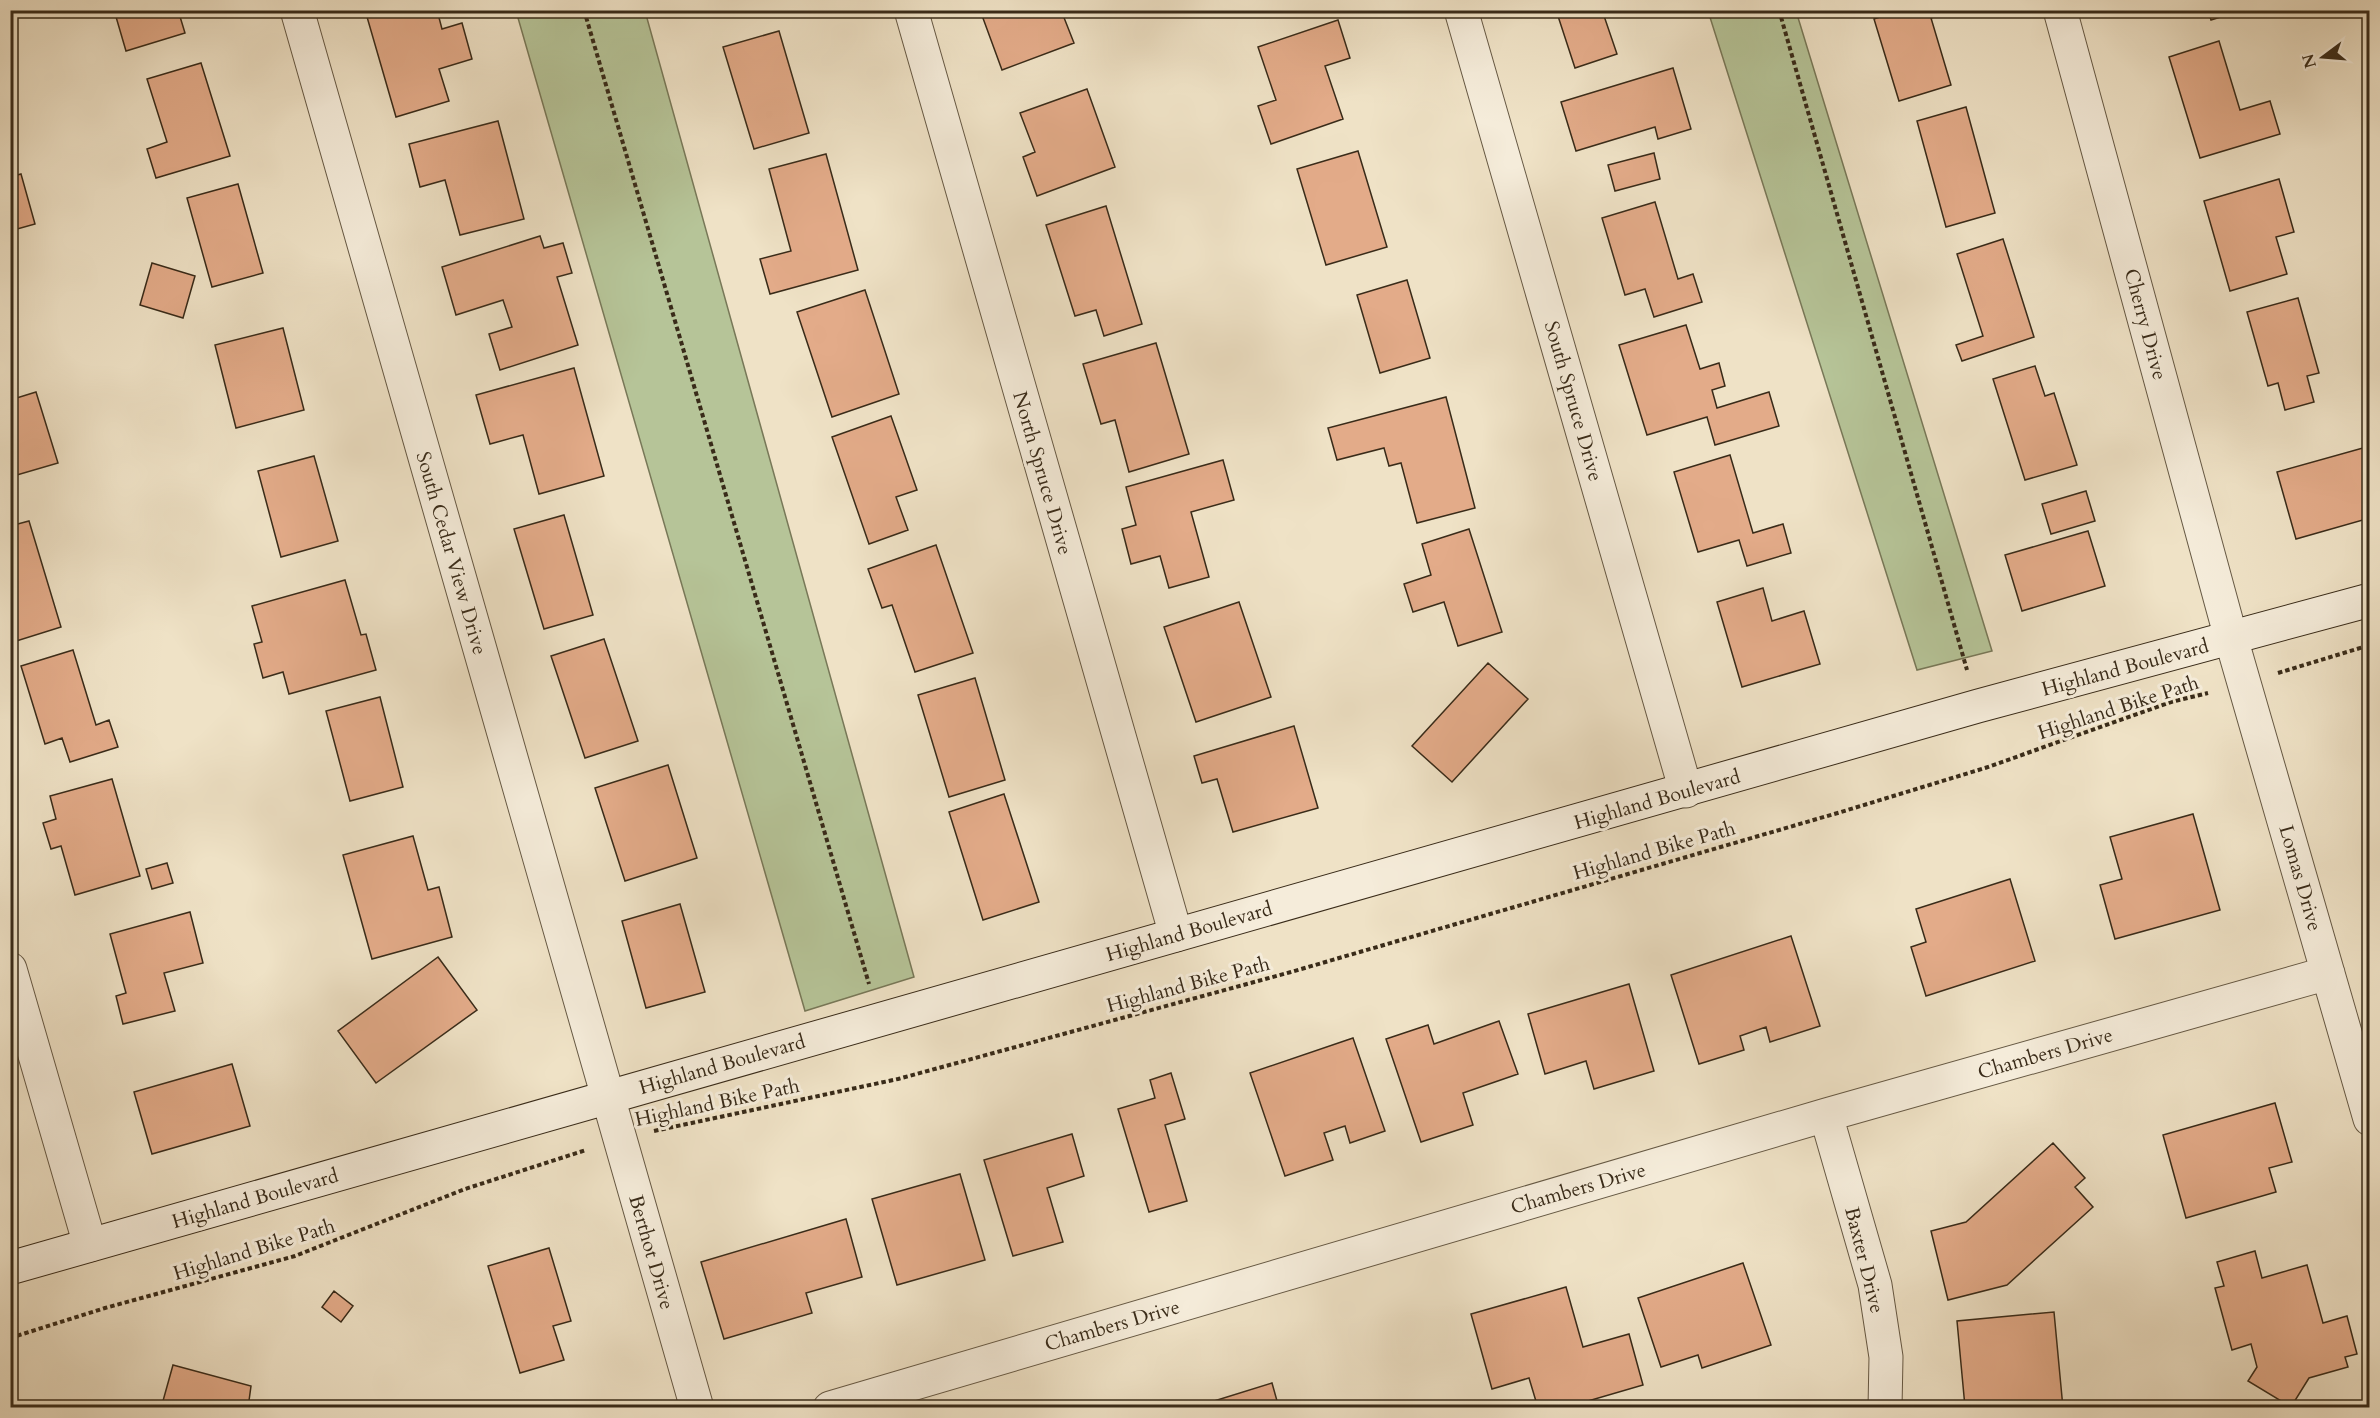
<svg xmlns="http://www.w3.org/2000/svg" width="2380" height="1418" viewBox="0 0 2380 1418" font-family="Cardo,serif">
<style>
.green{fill:#b6c498;stroke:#787858;stroke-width:1.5}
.building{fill:#e3ab89;stroke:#392b19;stroke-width:1.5}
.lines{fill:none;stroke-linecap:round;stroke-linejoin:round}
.street-casing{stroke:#665944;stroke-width:35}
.secondary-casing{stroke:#392b19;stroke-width:35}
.path{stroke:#392b19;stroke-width:4;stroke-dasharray:4.5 3;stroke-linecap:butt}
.street{stroke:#f5ecda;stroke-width:33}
.secondary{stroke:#f5ecda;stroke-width:33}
.labels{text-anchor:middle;stroke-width:6;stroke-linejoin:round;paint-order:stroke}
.street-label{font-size:20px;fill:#392b19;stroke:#f5ecda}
</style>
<rect width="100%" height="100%" fill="#efe2c6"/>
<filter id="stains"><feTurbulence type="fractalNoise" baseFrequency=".00333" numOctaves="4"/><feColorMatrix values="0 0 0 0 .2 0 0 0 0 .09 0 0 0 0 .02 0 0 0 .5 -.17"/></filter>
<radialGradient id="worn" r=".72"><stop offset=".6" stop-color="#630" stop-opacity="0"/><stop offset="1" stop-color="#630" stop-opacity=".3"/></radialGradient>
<path class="green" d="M516,11H645L914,977L805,1011Z
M1708,11H1796L1992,651L1917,670Z"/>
<path class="building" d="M114,10H178L185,33L126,51Z
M365,10H437L442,29L462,23L472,59L439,69L449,101L396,117Z
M706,10H727L708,15Z
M980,10H1061L1074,43L1002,70Z
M1556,10H1602L1617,54L1575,68Z
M1888,10H1943L1944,14L1931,18L1951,85L1899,101L1874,19L1889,14Z
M2208,10H2243L2211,20Z
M1338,20L1350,58L1325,66L1343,119L1271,144L1258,106L1276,100L1258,47Z
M779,31L809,133L754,149L723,47Z
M2219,41L2240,110L2270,101L2280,134L2200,158L2169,57Z
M201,63L230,156L156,178L147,149L167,142L147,79Z
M1673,68L1691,129L1658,139L1655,127L1576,151L1561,102Z
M1087,89L1115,167L1037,196L1023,157L1035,152L1020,113Z
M1966,107L1995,213L1946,227L1917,121Z
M498,121L524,219L460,235L445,180L420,187L409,144Z
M1358,151L1387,247L1326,265L1297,169Z
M1654,153L1660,179L1615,191L1608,165Z
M826,154L858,270L770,294L760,259L791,251L769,169Z
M21,174L35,224L10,231V177Z
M2279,179L2294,232L2276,237L2287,274L2230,291L2204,201Z
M238,184L263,273L212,287L187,198Z
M1655,202L1678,279L1693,274L1702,302L1654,317L1645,289L1625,295L1602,218Z
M1106,206L1142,324L1104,336L1096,310L1075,316L1046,225Z
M540,236L544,248L563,243L572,273L557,277L578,345L500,370L489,334L512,327L503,300L456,315L442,267Z
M2003,239L2034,337L1962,361L1956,345L1983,336L1957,254Z
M152,263L195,276L183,318L140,305Z
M1407,280L1430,358L1380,373L1357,295Z
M865,290L899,394L832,417L797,312Z
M2298,298L2319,373L2307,376L2314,402L2285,410L2278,383L2268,386L2247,312Z
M1686,325L1700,369L1719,363L1725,386L1712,390L1717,408L1769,392L1779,426L1715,445L1707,417L1647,435L1619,345Z
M283,328L304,410L236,428L215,345Z
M1156,343L1189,454L1129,472L1115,420L1101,424L1083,364Z
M2035,366L2045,396L2054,393L2077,465L2025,480L1993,379Z
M574,368L604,476L539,494L523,435L490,444L476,395Z
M36,392L58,463L10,477V400Z
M1446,397L1475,508L1417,523L1401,463L1389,466L1384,448L1337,460L1328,428Z
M891,416L917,490L896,497L908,530L869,544L832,437Z
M2370,446V518L2296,539L2277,472Z
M1730,455L1753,533L1783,524L1791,553L1747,566L1739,540L1698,552L1674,472Z
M314,456L338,541L281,557L258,471Z
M1223,460L1234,500L1191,512L1209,577L1169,588L1160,556L1131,564L1122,529L1136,525L1126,487Z
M2086,491L2095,521L2051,534L2042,504Z
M564,515L593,615L544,629L514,529Z
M29,521L61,627L10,643V526Z
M1469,529L1502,632L1458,646L1444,602L1413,612L1404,584L1431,575L1422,544Z
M2088,531L2105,586L2022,611L2005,555Z
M936,545L973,653L915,672L892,605L882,608L868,569Z
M345,580L361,635L366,634L376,670L289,694L283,672L263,678L254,644L262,642L252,606Z
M1763,588L1772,621L1804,611L1820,664L1742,687L1717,602Z
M1239,602L1271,697L1196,722L1164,627Z
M604,639L638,741L585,758L551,656Z
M73,650L96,725L109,720L118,747L70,762L62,738L45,744L21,666Z
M1488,663L1528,699L1452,782L1412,746Z
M975,678L1005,780L949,797L918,695Z
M380,697L403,787L350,801L326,711Z
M1294,726L1318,808L1233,832L1217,779L1202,783L1194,756Z
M668,765L697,858L625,881L595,788Z
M112,779L140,876L75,895L61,846L51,849L43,823L56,819L50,796Z
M1004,794L1039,902L983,920L949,812Z
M2193,814L2220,910L2115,939L2100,885L2122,879L2110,837Z
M413,836L428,890L439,887L452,937L372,959L343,855Z
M167,863L173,883L152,889L146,869Z
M2010,879L2035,961L1926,996L1911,947L1926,942L1916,909Z
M680,904L705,992L646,1008L622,921Z
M190,912L203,963L164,973L175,1011L123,1024L116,996L126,993L110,934Z
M1791,936L1820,1026L1770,1042L1766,1027L1740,1036L1744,1050L1699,1064L1671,975Z
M438,957L477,1010L376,1083L338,1031Z
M1629,984L1654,1071L1594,1089L1586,1061L1545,1074L1528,1014Z
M1499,1021L1518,1074L1463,1093L1473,1125L1421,1142L1386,1039L1428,1025L1434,1044Z
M1353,1038L1385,1131L1350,1143L1345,1126L1324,1133L1333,1160L1285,1176L1250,1073Z
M232,1064L250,1126L152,1154L134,1092Z
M1171,1073L1185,1119L1165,1125L1187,1201L1149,1212L1118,1109L1155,1098L1150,1080Z
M2275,1103L2292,1162L2269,1168L2276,1192L2186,1218L2163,1135Z
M1072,1134L1084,1176L1047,1188L1063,1242L1013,1256L984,1160Z
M2053,1143L2085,1178L2075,1187L2093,1207L2007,1285L1948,1300L1931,1231L1966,1222Z
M960,1174L985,1260L897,1285L872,1199Z
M846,1219L862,1277L806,1293L812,1313L724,1339L701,1262Z
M549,1248L571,1321L553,1326L564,1360L520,1373L488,1266Z
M2255,1251L2262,1278L2307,1265L2323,1323L2347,1316L2357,1354L2345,1357L2348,1367L2309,1378L2291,1407L2248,1381L2257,1367L2251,1344L2232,1350L2215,1288L2224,1286L2217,1262Z
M1743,1263L1771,1345L1702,1368L1698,1355L1661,1367L1638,1298Z
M1566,1287L1583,1347L1629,1334L1643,1385L1564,1408H1538L1529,1378L1492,1389L1471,1314Z
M334,1291L353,1306L341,1322L322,1307Z
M2054,1312L2063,1408H1991L1990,1404L1965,1407L1957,1321Z
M173,1365L251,1386L248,1408H161Z
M1272,1383L1279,1408H1199L1198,1406Z
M585,1401L588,1408H564Z"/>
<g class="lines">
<defs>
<path id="street" d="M297,10L697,1408
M911,10L1176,935
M1461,10L1686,791
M2060,10L2231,638L2370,1119
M10,969L90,1245
M1826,1115L1875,1285L1886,1357L1885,1408
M830,1408L1826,1115L2328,973"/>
<path id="secondary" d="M10,1268L1978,706L2370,600"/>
</defs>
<use href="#street" class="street-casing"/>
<use href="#secondary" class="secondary-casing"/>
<path class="path" d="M584,10L869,984
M1779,10L1967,670
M2278,673L2370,645
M654,1131L898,1079L1291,972L1841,812L1985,768L2171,702L2208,693
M10,1338L105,1308L295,1256L465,1189L586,1150"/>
<use href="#street" class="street"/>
<use href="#secondary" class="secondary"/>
</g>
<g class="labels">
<g class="street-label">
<text transform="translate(2146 324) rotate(75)" y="7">Cherry Drive</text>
<text transform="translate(1574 401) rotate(74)" y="7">South Spruce Drive</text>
<text transform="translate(1043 473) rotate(74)" y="7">North Spruce Drive</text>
<text transform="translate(452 553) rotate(74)" y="7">South Cedar View Drive</text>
<text transform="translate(2125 667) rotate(-15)" y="7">Highland Boulevard</text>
<text transform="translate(2118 707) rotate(-18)" y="7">Highland Bike Path</text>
<text transform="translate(1657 799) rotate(-16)" y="7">Highland Boulevard</text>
<text transform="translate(1654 850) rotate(-16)" y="7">Highland Bike Path</text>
<text transform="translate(2301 878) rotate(74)" y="7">Lomas Drive</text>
<text transform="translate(1189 931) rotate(-16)" y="7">Highland Boulevard</text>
<text transform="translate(1188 984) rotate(-15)" y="7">Highland Bike Path</text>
<text transform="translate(2045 1053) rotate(-16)" y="7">Chambers Drive</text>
<text transform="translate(722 1064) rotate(-16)" y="7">Highland Boulevard</text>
<text transform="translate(717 1102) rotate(-12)" y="7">Highland Bike Path</text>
<text transform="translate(1578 1188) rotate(-16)" y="7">Chambers Drive</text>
<text transform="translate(255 1198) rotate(-16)" y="7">Highland Boulevard</text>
<text transform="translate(254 1249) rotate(-17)" y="7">Highland Bike Path</text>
<text transform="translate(652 1252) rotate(74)" y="7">Berthot Drive</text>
<text transform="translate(1865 1260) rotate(76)" y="7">Baxter Drive</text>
<text transform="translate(1112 1325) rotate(-16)" y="7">Chambers Drive</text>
</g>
</g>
<rect width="2380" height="1418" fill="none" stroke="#efe2c6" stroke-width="36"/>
<rect x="12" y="12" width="2356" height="1394" fill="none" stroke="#392b19" stroke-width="3"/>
<rect x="18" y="18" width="2344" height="1382" fill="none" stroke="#392b19" stroke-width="1.5"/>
<g transform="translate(2323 57) rotate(254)" stroke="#f5ecda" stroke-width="4.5" paint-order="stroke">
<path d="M0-4.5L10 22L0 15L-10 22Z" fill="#392b19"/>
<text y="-9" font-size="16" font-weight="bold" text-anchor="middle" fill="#392b19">N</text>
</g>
<rect width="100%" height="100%" filter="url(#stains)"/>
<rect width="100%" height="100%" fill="url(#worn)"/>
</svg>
